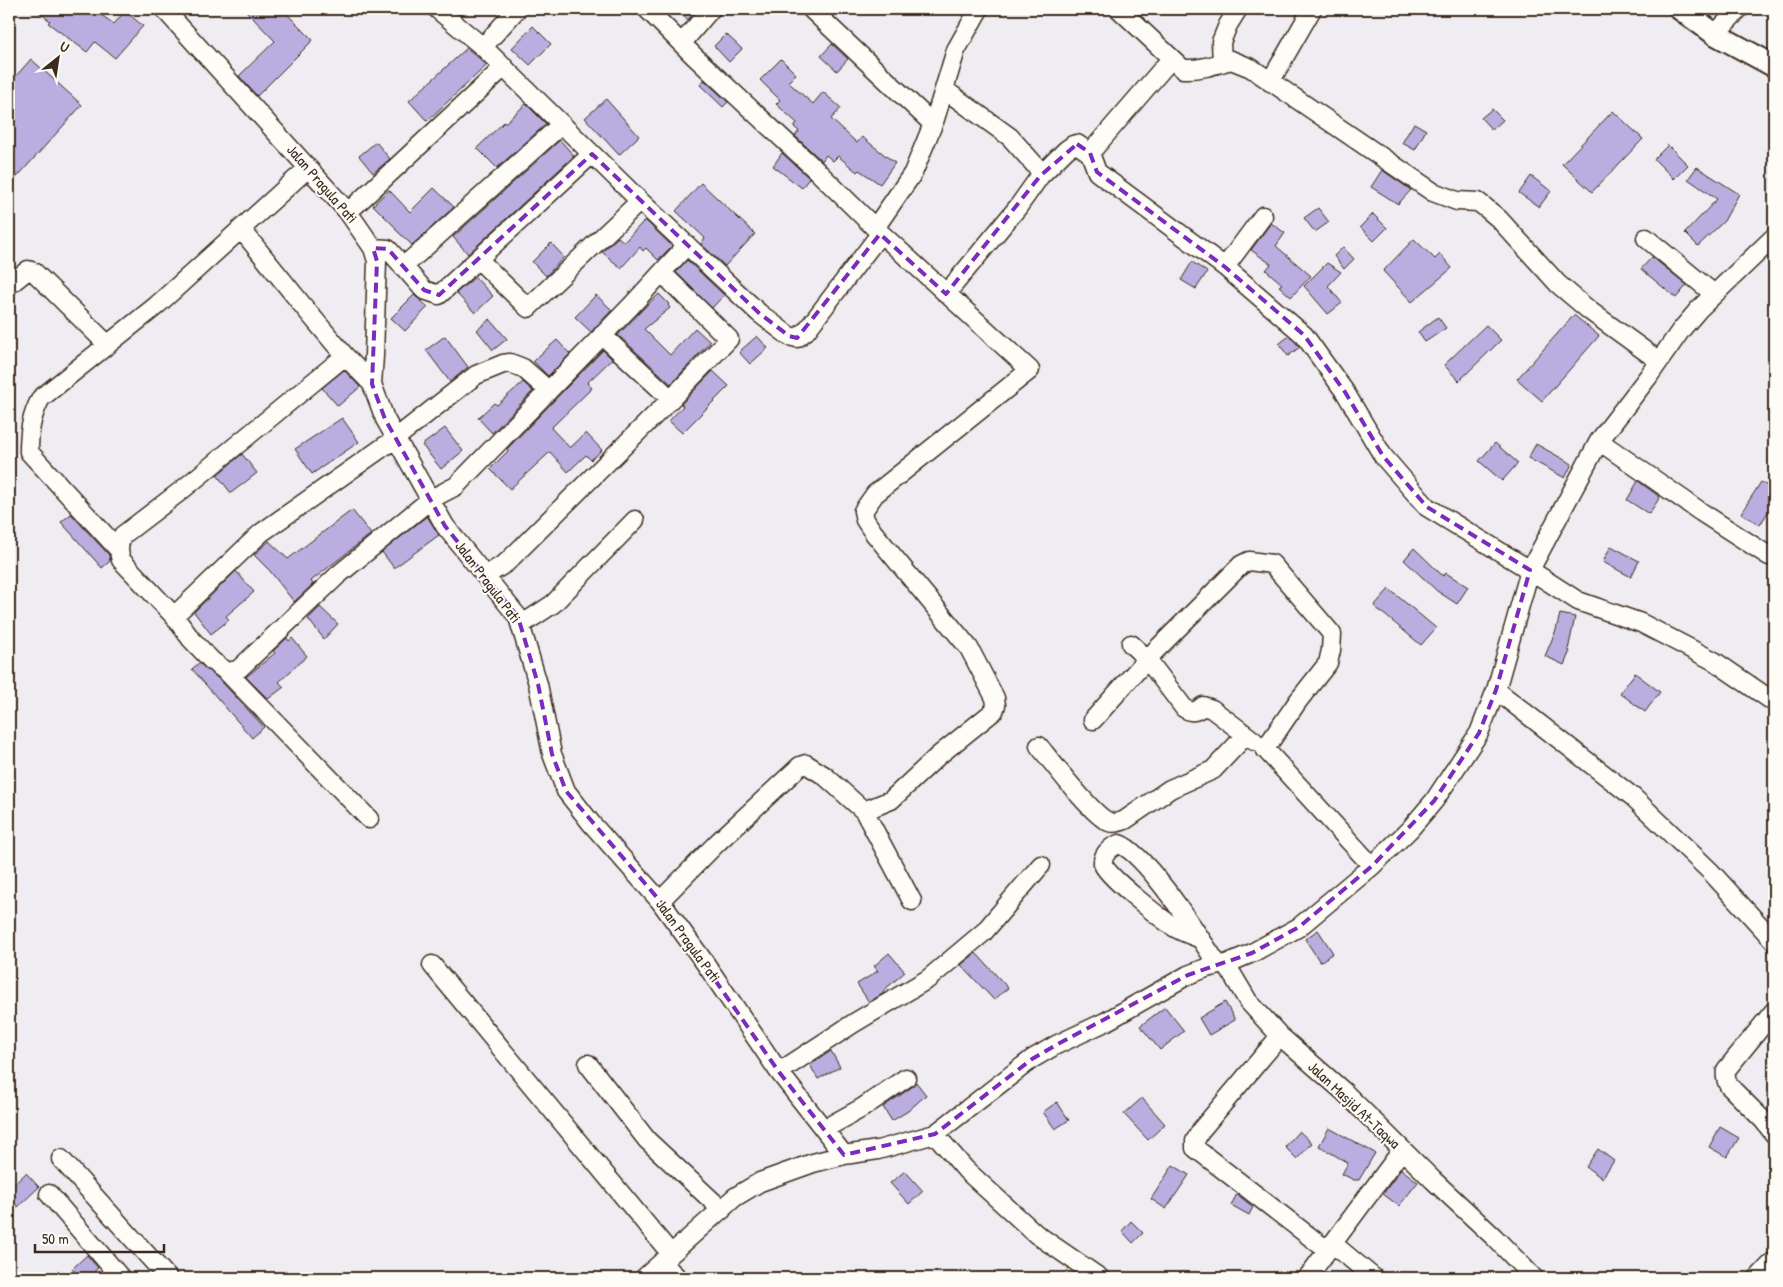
<svg xmlns="http://www.w3.org/2000/svg" width="1783" height="1287" viewBox="0 0 1783 1287" font-family="'Patrick Hand',sans-serif">
<style>
.building{fill:#b9aedf;stroke:#3b2a1e}
.lines{fill:none;stroke-linecap:round;stroke-linejoin:round}
.minor-casing{stroke:#3b2a1e;stroke-width:21}
.major-casing{stroke:#3b2a1e;stroke-width:25}
.minor{stroke:#fdfcf7;stroke-width:18}
.major{stroke:#fdfcf7;stroke-width:21}
.marked{fill:none;stroke:#7b2cbf;stroke-width:4;stroke-dasharray:10 6;stroke-linejoin:round}
.labels{text-anchor:middle;stroke-width:4;stroke-linejoin:round;paint-order:stroke}
.street-label{font-size:15px;fill:#3b2a1e;stroke:#fdfcf7}
</style>
<rect width="100%" height="100%" fill="#efecf2"/>
<filter id="ink" filterUnits="userSpaceOnUse"><feTurbulence type="fractalNoise" baseFrequency=".02" numOctaves="2"/><feDisplacementMap in="SourceGraphic" scale="10" xChannelSelector="R" yChannelSelector="G"/><feConvolveMatrix kernelMatrix="1 2 1 2 8 2 1 2 1" color-interpolation-filters="sRGB"/></filter>
<g filter="url(#ink)">
<path class="building" d="M35,9H93L114,24L125,11L143,26L115,58L95,42L87,52L48,23L50,21Z
M244,9H282L313,40L257,96L239,76L275,41Z
M676,9H697L688,20Z
M533,26L551,44L530,65L512,48Z
M726,34L742,49L729,62L714,46Z
M832,44L848,59L837,71L821,56Z
M467,48L487,65L427,121L409,101Z
M31,59L82,105L9,186V84Z
M781,59L796,74L788,82L813,104L823,92L841,108L831,119L857,143L862,137L895,163L880,184L859,170L857,172L838,156L833,161L826,155L822,161L795,136L799,131L794,127L797,123L776,104L780,100L760,80Z
M704,80L728,102L723,107L700,85Z
M606,99L639,136L619,155L585,118Z
M526,104L546,124L497,168L477,148L504,122L505,123Z
M1492,109L1503,120L1492,130L1481,118Z
M1613,111L1643,139L1592,192L1562,164Z
M1414,123L1426,130L1415,150L1402,143Z
M560,140L574,156L468,254L453,237Z
M376,142L390,159L373,173L359,156Z
M1668,145L1688,165L1674,179L1654,159Z
M782,153L809,178L802,188L773,166Z
M1697,167L1739,194L1724,221L1698,246L1685,233L1717,199L1688,179Z
M1382,170L1411,190L1398,204L1371,187Z
M1531,176L1551,191L1539,207L1519,193Z
M701,183L755,234L725,266L701,244L705,238L676,211Z
M434,188L454,207L412,245L395,229L396,228L373,205L389,190L410,212Z
M1318,208L1329,222L1315,232L1304,218Z
M1373,214L1387,228L1374,241L1360,227Z
M645,220L672,246L658,260L646,248L643,251L640,247L621,268L602,252L618,237L624,242Z
M1271,223L1285,233L1276,246L1311,276L1291,297L1279,286L1282,284L1266,270L1271,264L1251,250Z
M1414,239L1435,259L1440,254L1452,268L1412,302L1383,271Z
M551,243L564,257L546,276L532,262Z
M1343,247L1354,259L1344,269L1334,256Z
M1652,257L1687,285L1676,298L1641,269Z
M687,260L724,295L712,308L676,272Z
M1192,262L1207,272L1196,289L1181,280Z
M1327,263L1341,272L1328,286L1342,303L1328,314L1304,286Z
M475,277L493,296L475,313L456,293Z
M659,294L669,304L668,305L670,308L644,329L670,355L695,328L710,342L671,384L618,335L645,307Z
M414,295L428,307L405,331L391,318Z
M596,295L612,310L591,332L575,317Z
M1574,315L1599,336L1542,401L1517,379Z
M1438,317L1446,328L1425,342L1418,332Z
M490,319L507,339L493,350L477,330Z
M1486,325L1501,340L1459,381L1444,365Z
M445,336L468,367L450,382L426,350Z
M757,336L768,348L750,364L739,352Z
M1289,336L1300,347L1288,356L1279,344Z
M557,340L570,354L548,376L533,361Z
M603,350L612,359L587,383L592,388L551,428L570,448L586,433L602,450L591,460L586,455L568,472L550,452L510,489L490,469L508,451L507,449Z
M344,370L360,387L338,406L322,388Z
M713,371L729,386L682,433L669,421L683,406L681,404Z
M523,382L533,391L492,433L478,418L494,403L497,405Z
M342,418L359,442L312,474L295,449Z
M445,428L463,451L441,469L422,445Z
M1495,443L1518,463L1502,481L1479,461Z
M1536,444L1572,464L1565,478L1528,458Z
M242,454L257,473L231,493L217,475Z
M1638,481L1660,497L1649,514L1627,500Z
M1761,482L1774,490V502L1760,525L1741,513Z
M352,510L371,534L311,581L313,584L294,602L270,571L254,555L269,541L288,559Z
M71,514L109,555L110,561L102,568L61,522Z
M427,516L439,535L394,568L382,552Z
M1611,546L1639,561L1631,577L1603,562Z
M1414,548L1443,576L1446,573L1468,587L1457,604L1437,591L1404,560Z
M236,571L254,592L226,616L229,620L211,634L194,612Z
M1389,589L1436,628L1421,645L1374,606Z
M320,607L338,624L324,639L308,619Z
M1560,614L1575,617L1568,650L1570,651L1564,665L1545,656L1556,630Z
M287,638L289,641L292,638L307,656L279,682L284,687L268,699L246,677L275,653L273,651Z
M199,663L220,680L264,727L252,738L192,669Z
M1635,673L1660,692L1645,712L1620,693Z
M1318,930L1333,953L1320,962L1305,939Z
M889,953L905,972L883,991L884,993L869,1002L857,984L878,971L874,966Z
M976,953L1008,988L994,1000L961,965Z
M1225,1002L1235,1020L1209,1035L1199,1018Z
M1165,1007L1184,1031L1160,1050L1140,1026Z
M831,1051L840,1067L818,1079L810,1065Z
M916,1082L926,1095L908,1111L892,1121L883,1107L912,1087Z
M1142,1098L1165,1124L1148,1140L1124,1114Z
M1057,1102L1069,1120L1055,1129L1043,1112Z
M1720,1127L1739,1138L1727,1157L1709,1147Z
M1329,1128L1375,1153L1359,1180H1354L1342,1174L1348,1163L1319,1146Z
M1299,1131L1312,1143L1297,1159L1285,1147Z
M1598,1149L1614,1161L1602,1178L1586,1167Z
M1173,1165L1189,1175L1166,1209L1151,1199Z
M1401,1169L1418,1182L1399,1206L1383,1194Z
M905,1171L923,1191L909,1204L890,1183Z
M26,1173L39,1187L18,1207L9,1197V1189Z
M1237,1194L1253,1207L1249,1215L1231,1205Z
M1131,1221L1143,1233L1133,1243L1122,1231Z
M87,1255L98,1268L87,1278H81L72,1269Z"/>
<g class="lines">
<defs>
<path id="minor" d="M164,9L348,212L373,248L377,261L374,356L372,384L385,419L445,526L518,617L538,684L552,754L566,791L591,823L660,901L705,963L779,1072L844,1155
M437,9L483,47L640,201L759,313L789,336L797,338L806,331L880,234
M647,9L694,56L817,171L875,228L1030,370L875,494L863,511L865,520L873,532L969,648L995,698L996,705L994,711L938,756L891,800L864,811L825,776L806,764L800,766L718,842L660,901
M811,9L933,124
M1119,9L1183,69C1200,70 1214,65 1231,60L1251,68L1433,192L1457,201L1478,202L1486,208L1499,219L1558,284L1590,311L1659,361
M1715,34L1739,9
M682,43L711,9
M483,47L517,9
M1171,59L1090,153L1097,172L1225,267L1304,335L1345,392L1383,456L1427,507L1530,570L1578,601L1641,623L1714,661L1774,702
M1222,63L1221,42L1228,25L1238,9
M1270,82L1312,9
M945,90L1010,137L1042,173
M348,212L504,67
M875,228L913,173L935,119L956,50L979,9
M241,229L308,312L345,356
M1646,238L1714,294
M373,248L388,249L424,290L439,295L592,154
M478,259L528,308L640,201
M403,267L562,124
M1225,267L1263,216
M9,285L28,270L34,272L108,345
M946,294L1018,207L1040,176L1066,150L1073,145L1077,144L1090,153
M602,335L671,399
M372,384L345,356L182,490L123,535C118,543 118,551 121,560L174,616L191,639L212,661L227,672L237,670L240,668L338,575L431,499L456,486L631,306L687,245
M1599,441L1701,512L1769,556
M118,549L29,452C29,432 31,416 41,398L156,306L308,168
M485,576L506,563L671,399L729,339L662,273
M174,616L261,533L396,438L476,375L503,364L510,363L523,368L548,390
M521,625L553,604L635,520
M1131,644L1147,659L1184,708C1192,713 1196,712 1203,706L1212,709L1254,741
M227,672L369,819
M1496,690L1633,797L1711,872L1774,941
M1093,720L1147,659L1241,565L1249,561L1272,564L1332,634L1331,650L1328,663L1298,701L1265,749L1372,866
M1039,746C1052,762 1093,816 1109,822C1114,824 1120,822 1125,820L1170,789L1213,770L1246,735
M864,811L912,901
M1199,938C1191,935 1182,932 1174,927C1163,920 1105,875 1103,864C1102,854 1111,847 1119,844C1146,853 1200,938 1218,965
M1226,964L1248,1001L1280,1036L1343,1091L1433,1180L1494,1237L1534,1278
M432,965L671,1254
M1774,1011L1726,1070C1725,1077 1726,1081 1729,1086L1764,1121L1774,1134
M1280,1036L1201,1130L1195,1141V1148L1327,1250
M588,1064L647,1140L722,1210
M779,1072L854,1023L928,979L984,932L1041,865
M824,1129L862,1108L906,1078
M935,1134L966,1170L1036,1234L1100,1278
M61,1159L168,1278
M49,1194L121,1278
M1332,1243L1374,1278
M662,1263L678,1278
M644,1278L735,1197L760,1182L813,1163L844,1155L878,1150L935,1134L1032,1059L1056,1045L1105,1022L1188,975L1206,968L1226,964L1252,953L1299,927L1372,866L1410,829L1434,801L1479,733L1496,690L1530,570L1599,441L1648,377L1681,330L1699,309L1774,237
M1307,1278L1402,1150
M1758,1278L1774,1261"/>
<path id="major" d="M1680,9L1715,34L1774,66"/>
</defs>
<use href="#minor" class="minor-casing"/>
<use href="#major" class="major-casing"/>
<use href="#minor" class="minor"/>
<use href="#major" class="major"/>
</g>
</g>
<path class="marked" d="M1077,144L1090,153L1097,172L1225,267L1304,335L1345,392L1383,456L1427,507L1530,570L1496,690L1479,733L1434,801L1372,866L1299,927L1252,953L1188,975L1056,1045L1032,1059L935,1134L844,1155L779,1072L660,901L566,791L552,754L538,684L518,617L445,526L385,419L372,384L377,261L373,248L388,249L424,290L439,295L592,154L759,313L789,336L797,338L880,234L946,294L1040,176Z"/>
<g class="labels">
<g class="street-label">
<text transform="translate(322 184) rotate(49)" y="5">Jalan Pragula Pati</text>
<text transform="translate(488 582) rotate(53)" y="5">Jalan Pragula Pati</text>
<text transform="translate(688 941) rotate(54)" y="5">Jalan Pragula Pati</text>
<text transform="translate(1354 1105) rotate(43)" y="5">Jalan Masjid At-Taqwa</text>
</g>
</g>
<rect width="1783" height="1287" fill="none" stroke="#fdfcf7" stroke-width="30"/>
<rect x="15" y="15" width="1753" height="1257" fill="none" stroke="#3b2a1e" stroke-width="2" filter="url(#ink)"/>
<g transform="translate(58 58) rotate(30)" stroke="#fdfcf7" stroke-width="4" paint-order="stroke">
<path d="M0-4L9 19L0 12L-9 19Z" fill="#3b2a1e"/>
<text y="-8" font-size="14" font-weight="bold" text-anchor="middle" fill="#3b2a1e">U</text>
</g>
<path d="M35 1244v8h129v-8" fill="none" stroke="#3b2a1e" stroke-width="2.5"/>
<text x="42" y="1244" font-size="15" fill="#3b2a1e" stroke="#fdfcf7" stroke-width="4" paint-order="stroke">50 m</text>
</svg>
